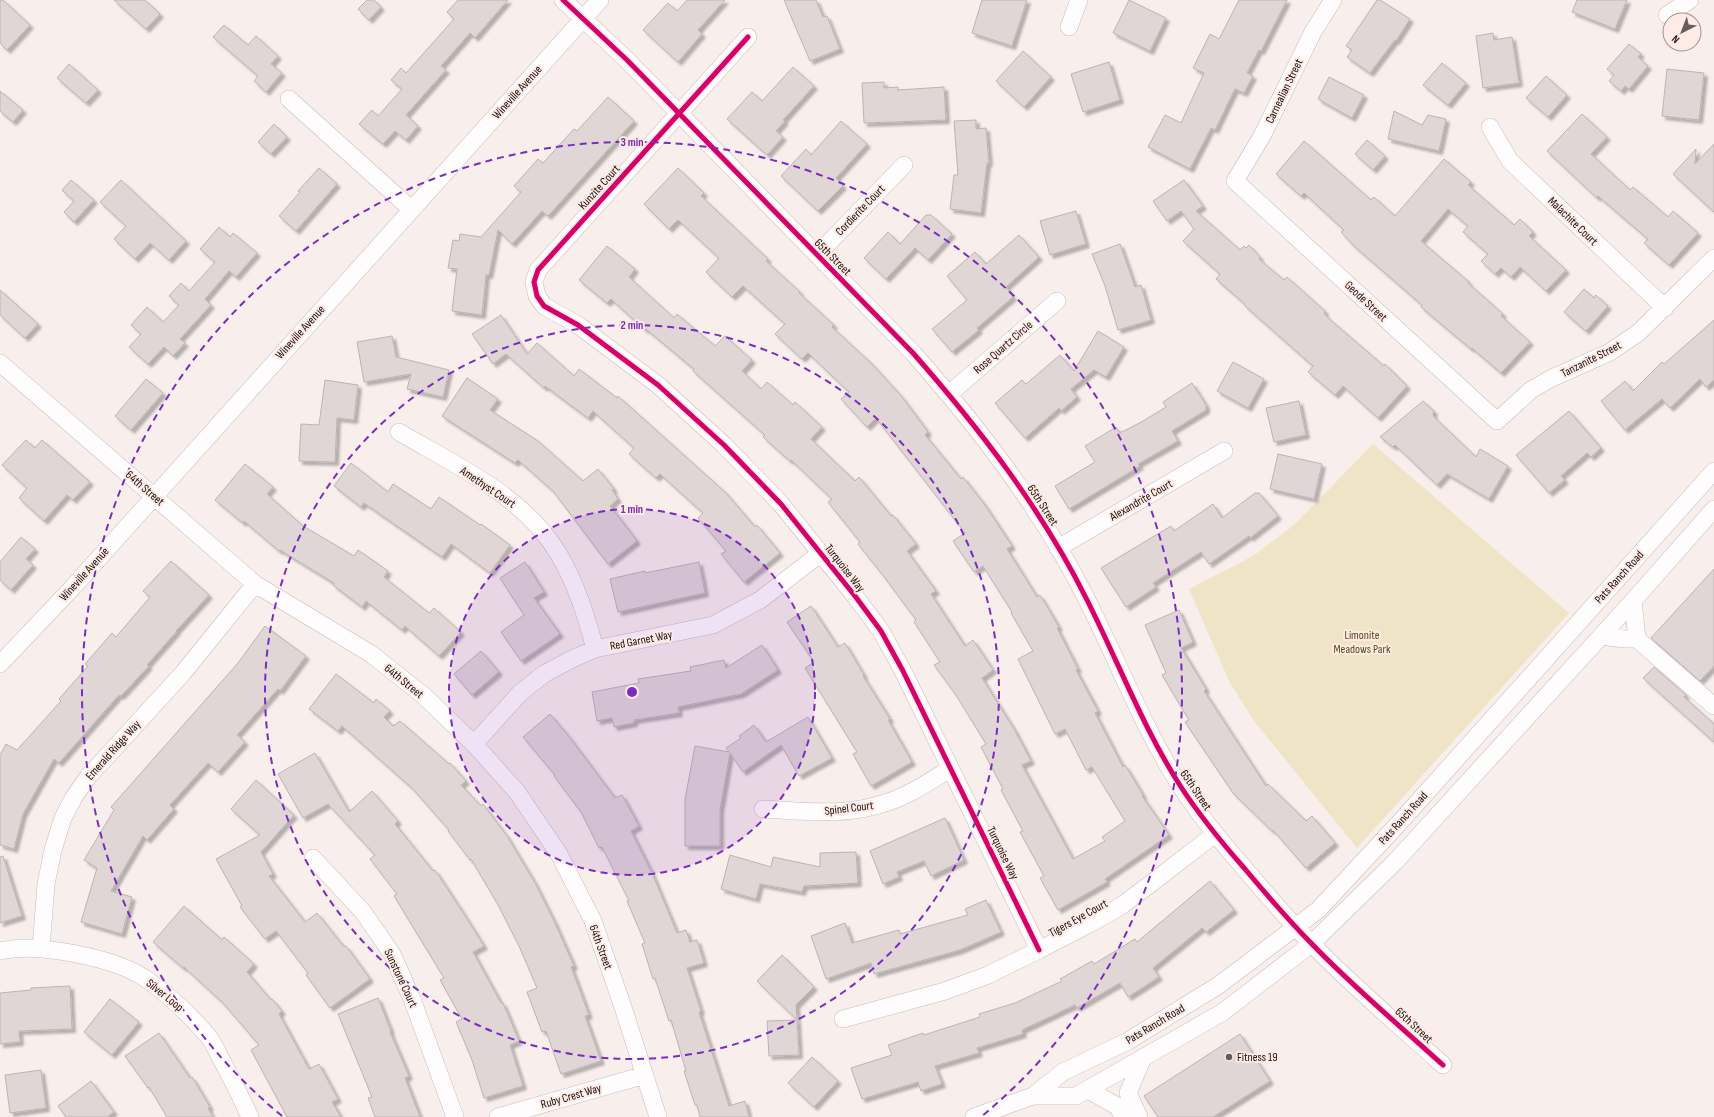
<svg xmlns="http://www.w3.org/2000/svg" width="1714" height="1117" viewBox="0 0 1714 1117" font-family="'Sofia Sans Condensed',sans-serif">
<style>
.green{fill:#f0e4c7}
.building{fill:#e0d6d6;stroke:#bdb3b3;filter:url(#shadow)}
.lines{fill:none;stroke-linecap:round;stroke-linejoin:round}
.minor-casing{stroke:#c6bdba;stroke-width:18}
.minor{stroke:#fefcfc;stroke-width:17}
.cycleway-casing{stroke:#feebe5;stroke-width:8}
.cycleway{stroke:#d6006c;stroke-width:5}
.ring{fill:none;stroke:#7b2cbf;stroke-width:2;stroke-dasharray:7 5}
.poi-dot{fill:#665e5b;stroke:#feebe5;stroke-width:1.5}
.labels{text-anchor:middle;stroke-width:4;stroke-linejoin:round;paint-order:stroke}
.street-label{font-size:12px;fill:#18100e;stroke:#feebe5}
.park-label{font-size:12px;fill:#584a17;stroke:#feebe5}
.poi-label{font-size:12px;fill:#18100e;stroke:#feebe5;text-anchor:start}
.centre{fill:#7b2cbf;stroke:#feebe5;stroke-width:2}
.ring-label{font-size:12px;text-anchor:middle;font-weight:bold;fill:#7b2cbf;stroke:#feebe5;stroke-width:4;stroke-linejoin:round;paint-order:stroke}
</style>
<defs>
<filter id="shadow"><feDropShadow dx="3.5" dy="3.5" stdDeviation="1" flood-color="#0004"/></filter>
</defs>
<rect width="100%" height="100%" fill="#f8eeeb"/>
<path class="green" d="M1373,444L1569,613L1357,848L1254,721L1230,683L1189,589L1253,556L1294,525Z"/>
<path class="building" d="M0,0H3L30,25L7,50L0,43Z
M114,0H145L160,14L146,29Z
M367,0H374L381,7L369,20L358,9Z
M458,0H508L475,38L470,33L441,66L446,70L406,115L418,126L406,140L395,131L383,144L359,124L372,110L378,116L402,89L391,80L401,68L406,73L454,19L447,12Z
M687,0H725L698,30L702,34L678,62L643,30L668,3L677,11Z
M784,0H816L823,17L827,16L840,49L810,61Z
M982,0H1027L1012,46L972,33Z
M1129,0L1166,18L1150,51L1113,33Z
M1239,0H1287L1261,51L1259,50L1247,73L1253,76L1244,93L1235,89L1215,130L1211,128L1190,169L1148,147L1165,115L1181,123L1204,73L1193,68L1210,34L1219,39Z
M1377,0H1380L1410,19L1396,41L1395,40L1370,73L1347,57L1352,50L1346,46Z
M1577,0H1627L1615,29L1572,12Z
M224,25L248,45L256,36L278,56L271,64L282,73L266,92L254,81L258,76L213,37Z
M1493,33L1494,40L1512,37L1519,83L1483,88L1476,36Z
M1629,44L1641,54L1638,57L1648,66L1629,89L1625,86L1621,91L1609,81L1614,75L1607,69Z
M1023,51L1051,77L1024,107L996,81Z
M1109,62L1120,100L1083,112L1071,74Z
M1442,63L1466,83L1448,105L1423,85Z
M69,64L98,90L86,103L57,78Z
M793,67L814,86L783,120L785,121L776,131L783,137L767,155L727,119L752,92L762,101Z
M1667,69L1704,73L1699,120L1662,116Z
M1546,76L1567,95L1548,117L1526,98Z
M1329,77L1364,95L1352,118L1318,99Z
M884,82V88L898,87V90L944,87L946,120L864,123L862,83Z
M0,91L23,110L13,122L0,111Z
M608,97L634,121L548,216L542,211L512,244L498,230L489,275H486L482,315L452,311L457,269L448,268L453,240L459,241L460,234L481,237L521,192L514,186L538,159L543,163L574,129L577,131Z
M1394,111L1422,125L1428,115L1446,119L1439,151L1388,139Z
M1582,114L1607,137L1591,154L1630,190L1633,187L1668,217L1673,211L1698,233L1669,265L1644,243L1648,239L1598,196L1597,198L1547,151Z
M976,120V129L986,128L989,163H987L981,213L950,209L954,175H958L954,121Z
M841,121L867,144L836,178L843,186L818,211L781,176L806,149L811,155Z
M274,124L287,137L271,154L258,142Z
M1367,140L1385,156L1373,170L1355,154Z
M1304,141L1371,200L1374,197L1395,216L1444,159L1471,182L1468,185L1514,225L1520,219L1533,232L1529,236L1566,270L1546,291L1520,267L1511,277L1501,268L1495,274L1481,261L1488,254L1463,232L1468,226L1448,209L1421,241L1469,282L1468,283L1503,314L1501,316L1530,342L1501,373L1472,348L1471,349L1421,307L1422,305L1354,246L1341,232L1344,230L1304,193L1301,196L1276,174Z
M1714,144V212L1673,174L1696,149L1695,164Z
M319,168L337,184L296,231L279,216L300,192L298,191Z
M678,168L704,193L701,196L768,259L766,261L800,292L799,293L834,325L832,327L871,363L902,397L928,432L925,435L961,479L963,477L985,505L1012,546L1007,549L1037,597L1040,595L1059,627L1057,628L1078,669L1076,670L1098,711L1095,713L1123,767L1125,765L1143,795L1142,796L1169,835L1105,879L1107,882L1058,910L1040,878L1044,876L1020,832L1023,831L1001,790L1003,789L981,747L986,744L956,695L934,665L940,662L914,622L916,620L885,578L858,544L860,542L828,502L832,499L791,460L790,461L763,437L765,435L693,371L694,369L646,329L645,330L611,299L607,303L579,280L607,246L635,269L629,277L674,318L677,314L715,346L725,336L752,360L742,371L761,389L767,382L793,405L795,402L822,427L811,439L855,481L859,477L891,516L893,515L916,544L907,551L936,591L931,594L965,646L973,640L993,670L982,678L1014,729L1031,761L1022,765L1073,859L1105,841L1102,837L1125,821L1092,767L1086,770L1065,729L1055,734L1018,659L1033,651L1011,613L1012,612L983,566L974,572L953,541L965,533L876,418L867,427L841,399L849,392L808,353L802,359L775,334L785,324L743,286L732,297L706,272L719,258L678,220L669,229L644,204Z
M71,180L94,200L74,222L64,212L74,201L62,190Z
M121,180L186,241L169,260L150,243L135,259L114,239L126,226L100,202Z
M1184,180L1203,206L1196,211L1240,250L1244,246L1246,248L1249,245L1260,257L1259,259L1284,280L1287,277L1325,311L1324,313L1327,317L1384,366L1385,364L1407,386L1378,418L1343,386L1335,395L1308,372L1313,366L1244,305L1245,304L1216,279L1220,274L1183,241L1194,229L1181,211L1167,221L1153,201Z
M1076,211L1086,244L1050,255L1040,221Z
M926,215H931L952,234L928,260L915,248L886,279L864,258L888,232L900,244Z
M219,227L230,237L233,233L257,253L236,277L229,271L205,299L211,305L180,339L185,343L173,356L164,347L148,364L129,347L141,334L131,325L147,307L163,322L179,305L169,296L181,283L189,291L215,262L200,249Z
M1019,235L1039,257L1006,287L1013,297L977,328L979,330L952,352L932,329L967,300L947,276L975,252L986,264Z
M1120,244L1135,287L1141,285L1151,320L1118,330L1105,286L1092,254Z
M1584,289L1594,298L1596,295L1608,306L1586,331L1564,312Z
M0,290L38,324L25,338L0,315Z
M501,315L527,354L537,343L574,376L579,369L617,398L618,396L726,493L755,527L757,525L780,553L744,582L721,554L726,551L698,518L703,513L660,474L656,478L629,454L634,448L593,411L588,418L545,386L544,388L506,354L493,364L472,334Z
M1714,320V380L1706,387L1700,379L1670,408L1662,399L1625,430L1601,401L1625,381L1633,391L1662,362L1664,364Z
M1098,331L1124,347L1106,377L1094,370L1071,389L1077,397L1061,411L1059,408L1025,438L995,403L1022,380L1026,384L1060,355L1074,371Z
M392,336L396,357L449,370L443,397L407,389L411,374L364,382L357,342Z
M1233,362L1264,379L1248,408L1217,391Z
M467,378L498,399L490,410L538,441L583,481L598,469L614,489L612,490L618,499L610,506L637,541L608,564L553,491L518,460L515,463L442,416Z
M146,379L163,393L131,430L115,416Z
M325,380L358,385L354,420L337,418L335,462L299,461L301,424L319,425Z
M1192,383L1206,405V410L1172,431L1178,441L1138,464L1140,466L1069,509L1055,486L1095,462L1085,446L1116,427L1120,433L1143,421L1166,407L1163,402Z
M1299,401L1306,435L1274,442L1266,408Z
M1423,401L1434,411L1433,414L1434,417L1476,457L1480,449L1508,466L1489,499L1447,474L1437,485L1395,445L1393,447L1380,437Z
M1569,411L1601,448L1591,457L1587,453L1561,476L1565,480L1549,493L1516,455Z
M26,440L35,448L42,440L90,482L73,500L67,495L44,521L19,498L27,488L2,465Z
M1278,454L1322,464L1314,499L1270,489Z
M351,463L388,492L393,484L431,509L439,497L480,525L481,524L510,545L490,573L451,544L442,557L364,503L361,507L334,486Z
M245,464L273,487L267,494L303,526L354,556L358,550L388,571L384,577L429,613L434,608L461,632L439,656L405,626L402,630L366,601L362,607L333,585L334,583L280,550L279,551L244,521L243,523L215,500Z
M1255,493H1259L1278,516L1250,538L1249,536L1209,564L1201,552L1153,583L1156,587L1126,607L1101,568L1171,526L1174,531L1213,504L1222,518Z
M21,537L35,549L26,559L33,565L11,590L0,580V562Z
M171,561L209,595L176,631H177L147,665L149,666L121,696L119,695L59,763L54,759L23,814L14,849L0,845V755L6,744L17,750L61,701L59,699L88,666L85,664L112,633L116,637L150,597L143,591Z
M525,562L544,592L534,598L560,634L521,661L501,632L524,615L500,578Z
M699,562L705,593L618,612L610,579L645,571V573Z
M1714,569V666L1700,681L1651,638Z
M811,606L838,647L845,643L864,675L863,676L890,719L888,720L912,762L871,786L853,754L857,752L805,668L814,662L787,622Z
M1179,610L1193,642L1181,648L1206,689L1204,691L1266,786L1268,784L1306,821L1312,816L1335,843L1306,868L1273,830L1272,831L1233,793L1185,722L1189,720L1162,675L1166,673L1145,625Z
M265,626L306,656L280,691L278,689L237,735L245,742L218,772L208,763L170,805L174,809L147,840L143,836L111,891L132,897L122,934L81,922L97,868L84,860L114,810L111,807L238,663Z
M762,645L778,670L741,694L678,707L679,713L634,720V723L614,727L612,718L597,721L592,692L639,683L638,679L691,671L690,667L724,660L726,668Z
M481,651L499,672L472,695L454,674Z
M1654,667L1686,695L1684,697L1714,724V742L1643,678Z
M336,674L374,703L376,699L390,711L384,717L393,726L400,721L449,764L450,763L466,781L461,785L481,806L483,804L507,836L535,883L554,921L574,966L571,967L589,1015L585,1016L601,1061L561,1074L546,1031L542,1032L527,992L537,988L519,946L497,903L471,859L470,860L448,831L449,830L412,788L342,726L338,731L309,709Z
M550,714L570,738L615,798L622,795L639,826L631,831L652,873L677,933L686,930L690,942L697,940L704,963L687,968L701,1011L699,1012L729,1106L745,1101L749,1117H700L697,1105H695L684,1071H686L671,1020L669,1021L655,978L653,979L642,944L645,943L627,901H629L602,847L599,848L581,812L554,776L555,775L523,737Z
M808,717L832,758L799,776L781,745L743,772L730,753L720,810V846H685V799L695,746L729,752L726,748L741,738L739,736L754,725L766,742Z
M315,753L349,812L372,791L398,821L395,824L433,871L435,870L462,911L484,946L473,952L501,1003H503L519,1041L510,1045L523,1086L484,1098L472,1060L456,1022L462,1019L440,980L444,978L394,896L397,894L370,859L375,855L328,804L303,818L278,774Z
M256,780L294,815L261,852L273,874L269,876L305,922L317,913L344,947L346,946L370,979L330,1008L306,975L308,973L276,931L265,939L240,907L242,906L216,859L260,835L231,809Z
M945,818L964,860L931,876L924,861L897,872L899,877L883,884L870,851Z
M856,852L858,883L804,886L802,892L760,884L756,899L721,889L730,855L771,867L773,857L820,867V853Z
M3,856L22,916L0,923V857Z
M1210,881L1234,910L1206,932L1202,928L1153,968L1159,977L1128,997L1120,983L1077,1008L1075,1005L1022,1030L1023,1034L977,1048L979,1053L935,1066L942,1084L921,1091L918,1082L862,1099L851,1068L892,1055L888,1045L923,1033L924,1035L980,1017L979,1014L1015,1003L1062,981L1060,979L1092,961L1094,964L1135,939L1137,942Z
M986,900L1001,932L960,950L874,974L871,963L826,979L811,936L845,923L852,943L899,930L900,934L968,915L965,909Z
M184,906L222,940L224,937L254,964L247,972L271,1000L272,999L282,1011L279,1014L309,1069L319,1064L338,1099L332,1102L341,1117H287L251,1050L259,1045L223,1003L184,967L183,968L153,942Z
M782,955L814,987L796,1005L797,1020L757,981Z
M70,986L72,1029L19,1031L20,1042L0,1044V993L31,990V988Z
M378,998L391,1031L390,1032L409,1076L405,1078L420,1117H375L368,1098L372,1097L338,1014Z
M110,999L139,1022L112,1055L84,1032Z
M797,1020L799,1055L769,1056L767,1021Z
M159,1033L190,1078L192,1077L210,1107L208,1108L213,1117H167L149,1087L148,1088L125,1056Z
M1240,1034L1270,1081L1213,1117H1158L1144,1096Z
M812,1057L838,1081L814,1107L788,1083Z
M41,1070L46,1108L10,1113L5,1075Z
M91,1081L114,1112L107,1117H66L58,1106Z"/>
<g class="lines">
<defs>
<path id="minor" d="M563,0L627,60L913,353C979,428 1041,508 1086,598C1118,661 1143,728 1181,787C1200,816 1222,843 1245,869C1266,894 1287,919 1311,943C1352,986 1399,1025 1443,1065
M1333,0L1313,32L1262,136L1235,181L1497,421L1531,390L1550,379L1610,352L1638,333L1714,258
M1667,15L1690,0
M1069,27L1079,0
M748,37L538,270L534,282L537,296L544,306L578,325L658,385L724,445L781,504L855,596L881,631L903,671L1039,950
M289,99L411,209
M1490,127L1510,161L1665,308
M817,255L904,165
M0,363L255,584L371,654L424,696L474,744L517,792L559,854L593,921L622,1004L658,1117
M949,394L1057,301
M399,432C455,465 523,495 558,553C576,583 586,615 595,649
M1058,548L1224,451
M1633,601L1637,639L1714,706
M1602,636L1624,639H1637
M0,664L73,587L600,0
M474,744L520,693L544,674L572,659L595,649L713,625L760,600L821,553
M763,809C805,811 847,817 888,802C910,795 930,781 950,769
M313,858L363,912L392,954L412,999L455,1117
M41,949L46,884L53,850L63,818L74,797L88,777L183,673L255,584
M0,951C36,942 116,958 146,979C169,995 190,1015 208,1036C213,1042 217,1051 220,1057C231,1077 241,1097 250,1117
M843,1019L945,991L988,975L1039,950L1093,922L1121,906L1149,885L1215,834
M1088,1090L1117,1106L1124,1117
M1033,1096H1076L1223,1012L1311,944L1395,862L1633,601L1714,509
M498,1117L645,1075
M974,1117L1033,1096L1063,1072L1128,1041L1219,985L1318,910L1400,822L1714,471
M1139,1117L1128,1093L1142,1060"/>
</defs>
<use href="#minor" class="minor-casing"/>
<use href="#minor" class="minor"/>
<defs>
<path id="cycleway" d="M563,0L627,60L913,353C979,428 1041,508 1086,598C1118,661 1143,728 1181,787C1200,816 1222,843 1245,869C1266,894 1287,919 1311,943C1352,986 1399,1025 1443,1065
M748,37L538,270L534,282L537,296L544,306L578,325L658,385L724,445L781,504L855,596L881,631L903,671L1039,950"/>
</defs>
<use href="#cycleway" class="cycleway-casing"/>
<use href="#cycleway" class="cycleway"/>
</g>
<circle cx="632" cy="692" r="183" fill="#7b2cbf" fill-opacity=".12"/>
<g class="ring">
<circle cx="632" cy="692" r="183"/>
<circle cx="632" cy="692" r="367"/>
<path d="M282 1116A550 550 0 1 1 982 1116"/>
</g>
<circle class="poi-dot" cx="1229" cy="1057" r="4"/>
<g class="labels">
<g class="street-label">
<text transform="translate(1284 91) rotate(-64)" y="4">Carnealian Street</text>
<text transform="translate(517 92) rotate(-48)" y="4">Wineville Avenue</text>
<text transform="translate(599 187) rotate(-48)" y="4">Kunzite Court</text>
<text transform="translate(860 210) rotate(-46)" y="4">Cordierite Court</text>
<text transform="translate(1573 221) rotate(44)" y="4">Malachite Court</text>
<text transform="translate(833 257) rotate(45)" y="4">65th Street</text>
<text transform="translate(1366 301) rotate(43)" y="4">Geode Street</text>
<text transform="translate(300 332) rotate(-48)" y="4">Wineville Avenue</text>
<text transform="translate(1003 347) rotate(-41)" y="4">Rose Quartz Circle</text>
<text transform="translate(1591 359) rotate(-27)" y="4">Tanzanite Street</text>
<text transform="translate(488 487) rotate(34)" y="4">Amethyst Court</text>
<text transform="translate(145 488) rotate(41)" y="4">64th Street</text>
<text transform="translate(1141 500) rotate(-30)" y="4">Alexandrite Court</text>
<text transform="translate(1043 505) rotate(57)" y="4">65th Street</text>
<text transform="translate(845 568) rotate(52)" y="4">Turquoise Way</text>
<text transform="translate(84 574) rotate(-48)" y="4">Wineville Avenue</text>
<text transform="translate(1619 577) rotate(-48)" y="4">Pats Ranch Road</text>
<text transform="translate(641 640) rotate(-11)" y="4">Red Garnet Way</text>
<text transform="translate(404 681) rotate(39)" y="4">64th Street</text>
<text transform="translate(113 750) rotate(-48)" y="4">Emerald Ridge Way</text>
<text transform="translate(1196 790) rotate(56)" y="4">65th Street</text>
<text transform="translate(849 808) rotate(-7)" y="4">Spinel Court</text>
<text transform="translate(1403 818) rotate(-48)" y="4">Pats Ranch Road</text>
<text transform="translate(1003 853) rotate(64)" y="4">Turquoise Way</text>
<text transform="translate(1078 918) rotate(-29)" y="4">Tigers Eye Court</text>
<text transform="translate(601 947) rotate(70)" y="4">64th Street</text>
<text transform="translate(401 978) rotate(65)" y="4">Sunstone Court</text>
<text transform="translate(165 995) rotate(39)" y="4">Silver Loop</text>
<text transform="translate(1155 1024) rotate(-31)" y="4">Pats Ranch Road</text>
<text transform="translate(1414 1025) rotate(43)" y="4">65th Street</text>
<text transform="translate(571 1096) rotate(-16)" y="4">Ruby Crest Way</text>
</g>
<g class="park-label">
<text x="1362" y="639">Limonite<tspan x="1362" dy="14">Meadows Park</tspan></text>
</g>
<g class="poi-label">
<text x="1237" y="1061">Fitness 19</text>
</g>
</g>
<circle cx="632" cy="692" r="6" class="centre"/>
<g class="ring-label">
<text x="632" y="146">3 min</text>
<text x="632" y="329">2 min</text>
<text x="632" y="513">1 min</text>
</g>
<g transform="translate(1682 32) rotate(222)"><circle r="19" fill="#feebe5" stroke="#a2938f"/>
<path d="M0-3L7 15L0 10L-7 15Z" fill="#665e5b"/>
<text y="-6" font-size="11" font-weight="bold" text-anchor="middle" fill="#18100e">N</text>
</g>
</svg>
